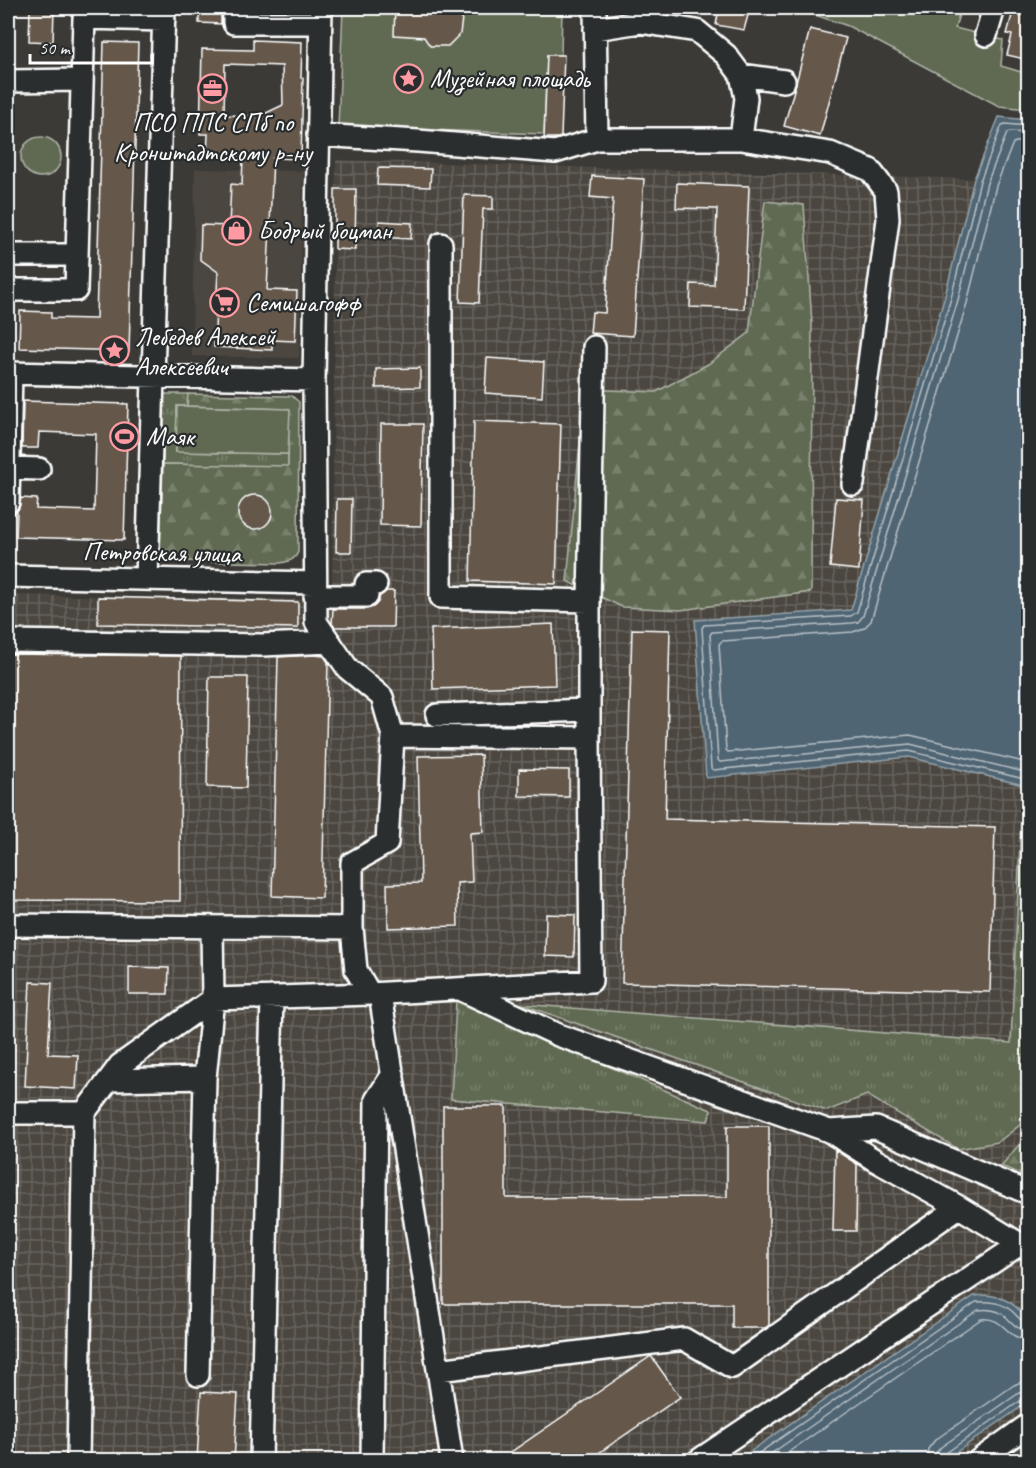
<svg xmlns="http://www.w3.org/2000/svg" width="1036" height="1468" viewBox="0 0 1036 1468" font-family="Caveat,sans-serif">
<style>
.built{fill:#4c4741}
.industrial{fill:url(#industrial-grid)}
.grass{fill:url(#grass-tufts);stroke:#b0b5a8;stroke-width:1.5}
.forest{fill:url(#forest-firs);stroke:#b0b5a8;stroke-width:1.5}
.green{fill:#606b52;stroke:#b0b5a8;stroke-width:1.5}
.water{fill:#4f6573;stroke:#95a3ab;stroke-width:1.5}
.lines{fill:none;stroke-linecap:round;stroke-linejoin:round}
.shore{stroke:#b9c1c7;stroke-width:1.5}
.building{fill:#65594c;stroke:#fff;stroke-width:1.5;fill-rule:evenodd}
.minor-casing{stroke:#fff;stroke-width:26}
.minor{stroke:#2a2d2e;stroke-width:21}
.labels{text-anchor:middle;stroke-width:4.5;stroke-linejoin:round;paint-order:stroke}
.poi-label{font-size:26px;fill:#fff;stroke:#2a2d2e;text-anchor:start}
.street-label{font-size:26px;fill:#fff;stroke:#2a2d2e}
</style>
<defs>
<pattern id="industrial-grid" width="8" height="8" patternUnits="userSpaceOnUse" patternTransform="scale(1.5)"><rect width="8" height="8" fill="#4c4741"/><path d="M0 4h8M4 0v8" fill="none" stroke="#67635e"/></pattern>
<pattern id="grass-tufts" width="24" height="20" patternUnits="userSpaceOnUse" patternTransform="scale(1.5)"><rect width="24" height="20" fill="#606b52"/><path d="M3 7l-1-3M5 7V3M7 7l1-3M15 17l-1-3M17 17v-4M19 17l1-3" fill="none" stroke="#78816c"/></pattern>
<pattern id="forest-firs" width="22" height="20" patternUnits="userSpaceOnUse" patternTransform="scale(1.5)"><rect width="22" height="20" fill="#606b52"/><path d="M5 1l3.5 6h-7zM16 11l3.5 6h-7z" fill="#78816c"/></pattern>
</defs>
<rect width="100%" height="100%" fill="#3c3a37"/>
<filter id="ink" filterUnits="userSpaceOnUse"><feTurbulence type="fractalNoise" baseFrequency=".0167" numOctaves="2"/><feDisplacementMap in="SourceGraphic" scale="12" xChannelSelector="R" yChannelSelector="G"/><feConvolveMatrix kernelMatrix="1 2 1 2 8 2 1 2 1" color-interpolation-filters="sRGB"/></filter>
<g filter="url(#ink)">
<path class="built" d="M195,169L303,171L299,358L192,356Z"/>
<path class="industrial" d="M336,160L974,179L945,296L851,610L695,620L706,778L909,757L1024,785L1028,797V1460H8V595L332,600Z"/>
<path class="grass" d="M164,394H188L187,406H177L176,452L288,454V467L163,464Z
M1021,822L1028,844V1119L998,1142L958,1149L867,1095L827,1111L521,1004L1011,1043Z
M456,1001L711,1110L708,1121L451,1099Z"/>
<path class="forest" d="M765,201L804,205L812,323L811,592L681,610L622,607L567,581L585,389L656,392L708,364L749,333Z
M188,394L292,396L299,402L298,552C295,560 288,562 280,563L177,561C171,559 168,557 166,550H160L163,464L288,466L289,409L187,406Z
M1028,1134V1177L1001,1166Z"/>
<path class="green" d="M343,8H562L561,55H547L544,134L338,127Z
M794,8H961L955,28L1003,40L1001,66L1028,74V109L999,106L848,26Z
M21 157a20 20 0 1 1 40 0a20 20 0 1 1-40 0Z
M177,406L290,409L288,454L176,452Z"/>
<path class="water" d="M999,117L1028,120V797L1023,785L909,757L706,778L695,620L851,610L945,296L974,179Z
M986,1295C1007,1297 1015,1305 1028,1319V1402L945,1460H738L974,1296Z"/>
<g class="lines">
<path class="shore" d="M1028,126L1005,124L1002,125L980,181L951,298L857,612L851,616L704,625L702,628L711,768L713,770L909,751L1024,779L1028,782
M1028,133L1010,132L1007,133L987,183L958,300L863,616L858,622L852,623L712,632L710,635L718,760L720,762L910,744L1028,773
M1028,142H1016L1013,143L996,186L967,303L871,621L864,628L853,632L722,641L719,644L726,750L728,752L910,735L1028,763
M749,1460L976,1302C990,1301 1002,1302 1013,1312C1018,1317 1021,1322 1028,1323
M762,1460L978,1310C1011,1306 1007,1329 1028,1331
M777,1460L981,1319C1004,1316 1006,1339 1028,1340
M926,1460L928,1449L935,1440L1014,1385L1021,1382L1028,1381
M935,1460L936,1453L941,1447L1019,1393L1028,1390
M942,1460L943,1456L946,1453L1023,1399L1028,1398"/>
</g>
<path class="building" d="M30,8H54L53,42L29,41Z
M199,8H221V24L199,23Z
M395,8H459L462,18L460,34L448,46H430L424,37L394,35Z
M719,8H750L744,30L716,25Z
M1014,8H1029V60L1007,55L1012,35L1007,34Z
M810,29L846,38L820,136L784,126L796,83Z
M253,40L302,42L301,78H303L301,159L273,158L267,290L297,291L295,341L272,340V350L214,347L218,272L200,259L201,225L229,226L231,184L242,185L243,157L207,156L208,134H200L202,49L253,50ZM225,64L282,66L283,105L260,116L224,115Z
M104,42L138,43L129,351L19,348L20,311L51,312V318L96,319Z
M547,55H564L561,137L558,138H544Z
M378,168L431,169L430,187L377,185Z
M592,176L644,179L633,336L590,333L592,312L605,313L613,199L590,197Z
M677,183L749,186L744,309L690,307L691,284L714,285L717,209L676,208Z
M335,189H356L355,250L335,249Z
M464,195L493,196V209H483L479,303L460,302Z
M379,221L412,223L411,239L378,237Z
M487,358L544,362L542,397L485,393Z
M420,368V387L376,388V369Z
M23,401L128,404L124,540L16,537L17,511L19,508L21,498L37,499L36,509L94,511L96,434L39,432L38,448H22Z
M474,421L561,424L556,584L470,581Z
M381,424H423L421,526L380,525Z
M238 512a17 17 0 1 1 34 0a17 17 0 1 1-34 0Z
M836,498L864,500L859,570L830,567Z
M337,499H352L351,552H336Z
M387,591H394L393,627H335L332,624L333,609H367L373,607L378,602L380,596Z
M98,597L298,602V628L98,624Z
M553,624L555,685L433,689L431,629Z
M632,629L670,630L665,819L995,827L990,992L622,983Z
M8,654L181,656L180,901L8,900Z
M314,655L324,656L328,662L322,898L272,896L278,657Z
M209,677H248L246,788L207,787Z
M481,755L483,832L470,833L472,882L457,883L458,926L388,928L387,884L421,883L418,756Z
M519,769L569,770V797L519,796Z
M546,914L575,915L574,957L545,956Z
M129,967L169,968L168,994H129Z
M30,982L52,983L48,1054L78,1055L76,1089L25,1086Z
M443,1106H506V1198L727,1197V1126H769V1325L765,1328H732V1304H443Z
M835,1150L857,1164L856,1231H833Z
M651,1356L680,1397L587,1461H517L511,1452Z
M201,1392L238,1394L234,1461L197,1460Z"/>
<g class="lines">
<defs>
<path id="minor" d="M234,8V23H320
M595,8L597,139
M595,29L640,22L697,31L726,55L741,75L746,98L741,139
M986,35L994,8
M741,75L784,81
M8,81L82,80
M318,135L418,141L555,152L597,139H741L830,153L870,170L886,191L888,219L853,484
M8,255H77
M8,290H76L84,18L164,20
M8,373L314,380
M8,468L39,469
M8,502L11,373
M8,576L315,583
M147,579L164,8
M315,596H367L366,584H376
M589,601L594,347
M8,641L262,645L330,642
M437,715L589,710
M393,736L589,738V601L441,597V244
M8,925L352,928V863L387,843L393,736L382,697L348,669L316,622L314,380L321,8
M352,928L356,970L370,994L591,981L589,738
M462,990L558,1035L829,1131L876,1128L1028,1193
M380,994L452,1460
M109,1080L205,1078L213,999L370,994
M8,1113H84L120,1065L213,999L212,927
M829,1131L873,1159L959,1207L1028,1249
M438,1370L684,1339L732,1367L959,1207
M198,1375L205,1078
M78,1460L84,1113
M261,1460L272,997
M372,1460L376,1100L393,1074
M699,1460L1020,1244
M979,1460L1028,1425"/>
</defs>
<use href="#minor" class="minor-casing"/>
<use href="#minor" class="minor"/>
</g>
</g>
<defs>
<symbol id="sight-ring" viewBox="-11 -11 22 22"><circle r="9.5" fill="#2a2d2e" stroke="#ff9aa2" stroke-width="1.5"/><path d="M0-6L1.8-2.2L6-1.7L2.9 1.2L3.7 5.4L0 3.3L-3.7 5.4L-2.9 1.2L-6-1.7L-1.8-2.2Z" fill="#ff9aa2"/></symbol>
<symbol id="office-ring" viewBox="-11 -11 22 22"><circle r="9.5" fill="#2a2d2e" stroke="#ff9aa2" stroke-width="1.5"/><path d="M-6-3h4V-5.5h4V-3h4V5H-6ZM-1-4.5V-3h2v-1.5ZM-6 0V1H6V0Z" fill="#ff9aa2"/></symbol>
<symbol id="shop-ring" viewBox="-11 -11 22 22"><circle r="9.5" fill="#2a2d2e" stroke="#ff9aa2" stroke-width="1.5"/><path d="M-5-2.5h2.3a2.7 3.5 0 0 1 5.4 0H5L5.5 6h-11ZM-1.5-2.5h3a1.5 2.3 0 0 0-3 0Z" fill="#ff9aa2"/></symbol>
<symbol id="supermarket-ring" viewBox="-11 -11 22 22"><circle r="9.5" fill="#2a2d2e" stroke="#ff9aa2" stroke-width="1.5"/><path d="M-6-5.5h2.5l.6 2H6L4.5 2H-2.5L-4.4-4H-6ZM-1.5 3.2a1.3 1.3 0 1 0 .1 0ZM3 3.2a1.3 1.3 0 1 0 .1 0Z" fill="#ff9aa2"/></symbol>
<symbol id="stadium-ring" viewBox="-11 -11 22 22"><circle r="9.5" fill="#2a2d2e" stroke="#ff9aa2" stroke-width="1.5"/><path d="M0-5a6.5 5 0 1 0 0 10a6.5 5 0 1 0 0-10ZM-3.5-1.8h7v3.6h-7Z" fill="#ff9aa2"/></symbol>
</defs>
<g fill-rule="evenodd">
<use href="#sight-ring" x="392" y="62" width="33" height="33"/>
<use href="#office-ring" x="196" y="72" width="33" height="33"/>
<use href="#shop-ring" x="220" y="214" width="33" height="33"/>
<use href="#supermarket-ring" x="208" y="286" width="33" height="33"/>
<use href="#sight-ring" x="98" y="334" width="33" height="33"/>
<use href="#stadium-ring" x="108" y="420" width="33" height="33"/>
</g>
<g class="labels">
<g class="poi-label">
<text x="430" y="87">Музейная площадь</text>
<text x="213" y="131" text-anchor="middle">ПСО ППС СПб по<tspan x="213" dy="30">Кронштадтскому р-ну</tspan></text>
<text x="258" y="239">Бодрый боцман</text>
<text x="246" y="311">Семишагофф</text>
<text x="135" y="345">Лебедев Алексей<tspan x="135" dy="30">Алексеевич</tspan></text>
<text x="146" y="445">Маяк</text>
</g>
<g class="street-label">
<text transform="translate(162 552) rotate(1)" y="9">Петровская улица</text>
</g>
</g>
<rect width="1036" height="1468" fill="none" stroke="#2a2d2e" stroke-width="30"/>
<rect x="15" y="15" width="1006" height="1438" fill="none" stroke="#fff" stroke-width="2" filter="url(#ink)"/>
<path d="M30 54v9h122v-9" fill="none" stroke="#ffffff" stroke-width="3"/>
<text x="39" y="54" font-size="18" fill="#ffffff" stroke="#2a2d2e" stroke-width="4.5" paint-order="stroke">50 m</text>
</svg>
